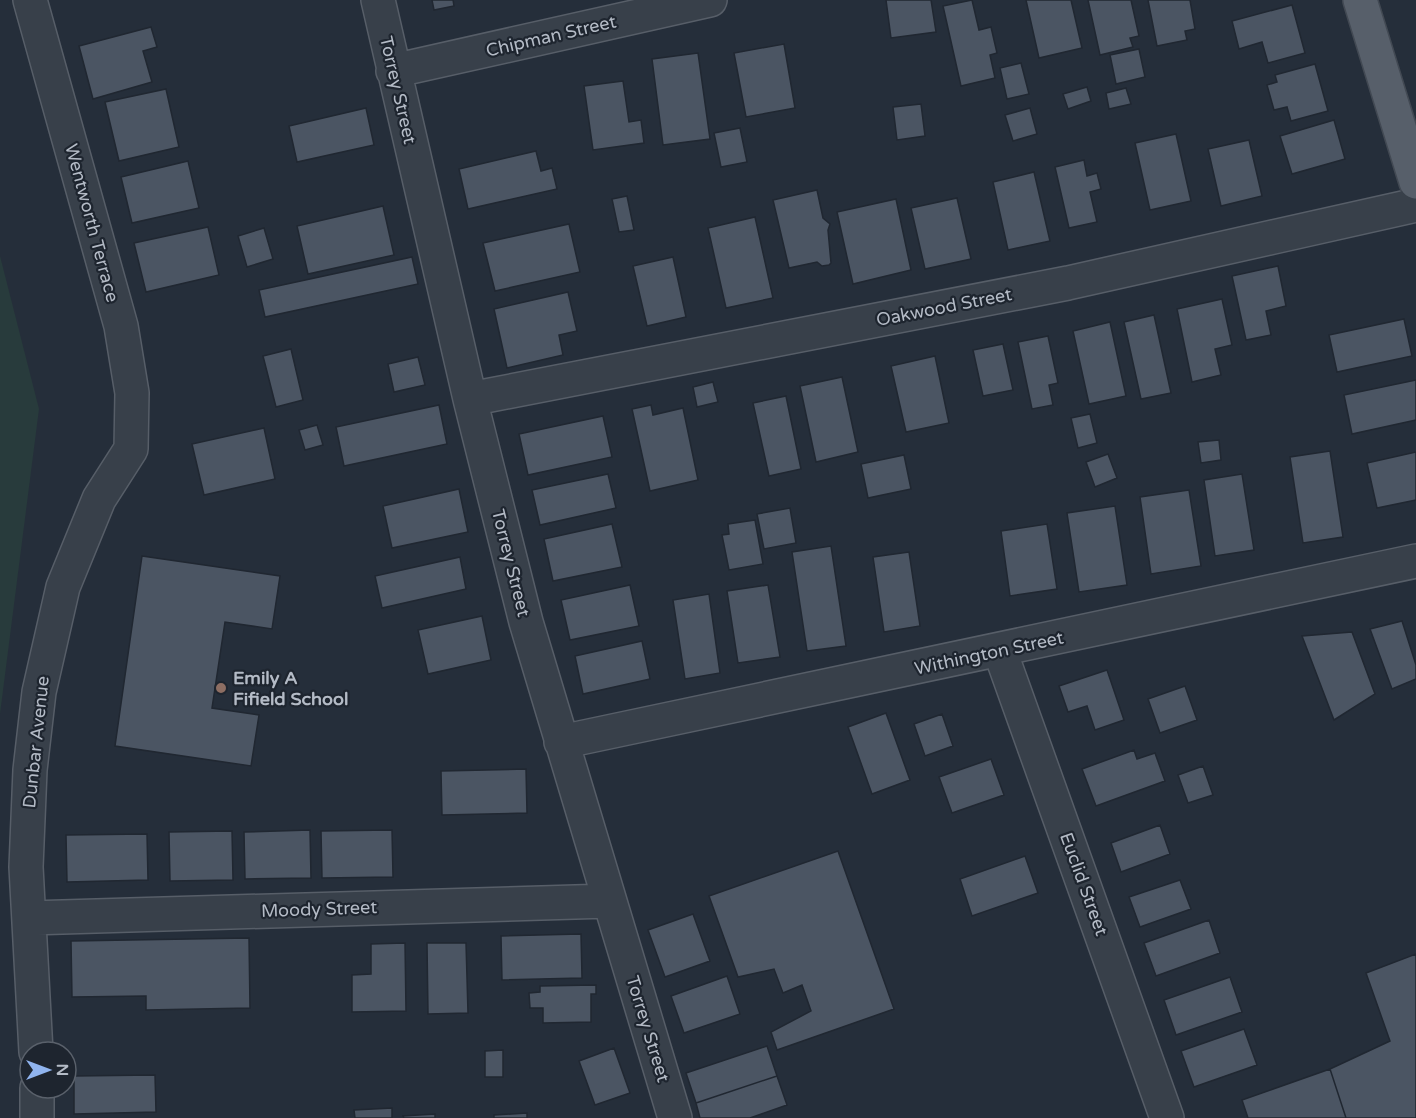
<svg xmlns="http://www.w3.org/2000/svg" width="1416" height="1118" viewBox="0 0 1416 1118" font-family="'Varela Round',sans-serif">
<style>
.green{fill:#283b3c}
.building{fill:#4b5563;stroke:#202731;stroke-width:1.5}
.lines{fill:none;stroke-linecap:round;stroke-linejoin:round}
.minor-casing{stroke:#575e68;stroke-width:36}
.major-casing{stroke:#424953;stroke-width:36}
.minor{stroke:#38404a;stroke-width:33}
.major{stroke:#575f6a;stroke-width:33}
.education-dot{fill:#8d6e63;stroke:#1e252f;stroke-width:2}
.labels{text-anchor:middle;stroke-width:4.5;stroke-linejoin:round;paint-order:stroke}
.street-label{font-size:18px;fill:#b4bbc6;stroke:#1e252f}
.poi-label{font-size:18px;font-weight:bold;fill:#b4bbc6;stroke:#1e252f;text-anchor:start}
</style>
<rect width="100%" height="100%" fill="#252e3a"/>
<path class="green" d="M0,256L39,409L0,714Z"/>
<path class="building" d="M432,0H453L454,6L434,10Z
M886,0H931L936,32L891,38Z
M972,0L979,30L991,27L997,53L990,55L995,78L961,86L943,6Z
M1026,0H1071L1082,48L1039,58Z
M1088,0H1131L1139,36L1130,38L1133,47L1100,55Z
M1148,0H1190L1195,29L1185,31L1187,40L1157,46Z
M1292,5L1305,53L1268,63L1262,42L1239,49L1232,21Z
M151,27L157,47L143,51L152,82L93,99L79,46Z
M784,44L795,108L746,117L734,53Z
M1139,49L1145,77L1116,84L1110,55Z
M698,53L710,139L663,145L652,59Z
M1021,63L1029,94L1007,99L1000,68Z
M1315,64L1328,111L1291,121L1287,107L1274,110L1267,85L1277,82L1275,75Z
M623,81L629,122L641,120L644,143L593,150L584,86Z
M1087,87L1091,101L1068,109L1063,94Z
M1126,88L1131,104L1109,109L1106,93Z
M166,89L179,147L119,161L105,102Z
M921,104L925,136L897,140L893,107Z
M366,108L374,145L297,162L289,126Z
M1030,108L1037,134L1013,141L1005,115Z
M1334,120L1345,159L1292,174L1280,136Z
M740,128L747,162L721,167L714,133Z
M1176,134L1191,201L1150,210L1135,143Z
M1249,140L1262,196L1221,206L1208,149Z
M536,151L541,171L552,168L557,189L468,209L459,169Z
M1084,160L1087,176L1097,173L1101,189L1090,192L1097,222L1069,228L1055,167Z
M188,161L199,208L132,223L121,177Z
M1034,172L1050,241L1008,250L993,182Z
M817,190L823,218L830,224L828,230L831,263L829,265L822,266L817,262L789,268L773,200Z
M627,196L634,230L619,232L612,199Z
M957,198L971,259L925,269L911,208Z
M896,199L911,270L853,284L837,212Z
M383,206L394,255L308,274L297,226Z
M755,217L773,298L726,308L708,228Z
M569,224L580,272L495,291L483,243Z
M208,227L219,275L146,292L134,243Z
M264,228L273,259L247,267L238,236Z
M412,257L418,284L265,317L259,290Z
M673,257L686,317L647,326L633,266Z
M1278,266L1286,306L1266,311L1271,335L1246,340L1232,276Z
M568,292L577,331L559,335L563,355L507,368L494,309Z
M1222,299L1232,345L1215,349L1221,375L1192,382L1177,309Z
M1154,315L1171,393L1141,399L1124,322Z
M1404,319L1412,356L1337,372L1329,335Z
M1110,322L1126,396L1089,404L1073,331Z
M1048,336L1058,383L1049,385L1053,405L1032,409L1018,342Z
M1003,344L1013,390L983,396L973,350Z
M291,349L303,400L276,407L263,356Z
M935,356L949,423L906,432L891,366Z
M418,357L425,385L394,392L388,364Z
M842,377L858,452L816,462L800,386Z
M1416,380V420L1352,434L1344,395Z
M713,382L718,402L697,407L693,387Z
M786,396L801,469L769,476L753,403Z
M439,405L447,444L344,466L336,427Z
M651,405L653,415L683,408L698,480L650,491L632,409Z
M1090,414L1097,443L1078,448L1071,418Z
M603,416L612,457L528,475L519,434Z
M317,425L323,445L305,450L299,430Z
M264,428L275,479L204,495L192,444Z
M1219,440L1221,460L1201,463L1198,442Z
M1330,451L1343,537L1303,543L1290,457Z
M1416,452V500L1377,508L1367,463Z
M1108,454L1117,478L1095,487L1086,462Z
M904,455L911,489L868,498L861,464Z
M608,474L616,508L540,525L532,490Z
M1242,474L1254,550L1215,556L1204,480Z
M459,489L468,532L392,548L383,506Z
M1189,490L1201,566L1151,574L1140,497Z
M1115,506L1127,585L1079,592L1067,513Z
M790,508L796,543L764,549L757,514Z
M755,520L763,564L729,570L722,535L729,534L728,524Z
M612,524L622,567L553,581L544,539Z
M1047,524L1057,589L1010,596L1001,531Z
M831,546L846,646L807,651L792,552Z
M909,552L920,626L884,632L873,557Z
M142,556L280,576L272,629L225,622L212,708L259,715L251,766L115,746Z
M460,557L466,589L382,608L375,576Z
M630,585L639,626L570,640L561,600Z
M768,585L780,657L738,663L727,591Z
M709,594L720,673L685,679L673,600Z
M482,616L491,660L428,674L418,630Z
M1402,621L1416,665V679L1392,689L1370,629Z
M1352,632L1375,694L1334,720L1302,636Z
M642,641L650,679L583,694L575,656Z
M1107,670L1124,720L1095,730L1087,706L1068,712L1059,686Z
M1185,686L1197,720L1160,733L1148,699Z
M886,713L910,780L872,794L848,727Z
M942,714L953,746L925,756L914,724Z
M1134,750L1137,759L1155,753L1165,781L1096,806L1082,769Z
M991,759L1004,795L952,813L939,777Z
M1203,766L1213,795L1188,803L1178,775Z
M526,769L527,813L442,815L441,771Z
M1160,825L1170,854L1121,872L1111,843Z
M310,830L311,878L245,879L244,832Z
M392,830L393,877L322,878L321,831Z
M232,831L233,880L170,881L169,832Z
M147,834L148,880L67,882L66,835Z
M838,851L894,1009L777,1050L771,1032L811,1011L802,985L783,993L774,969L738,977L709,896Z
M1025,856L1038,893L972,916L960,879Z
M1180,880L1191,909L1140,927L1129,897Z
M693,914L710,961L665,977L648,930Z
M1209,920L1220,953L1156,976L1144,943Z
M581,934L582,978L502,980L501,936Z
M249,938L250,1008L146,1010V996L72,997L71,941Z
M405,943L406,1011L352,1012V975L371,974V944Z
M427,943H466L468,1013L428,1014Z
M1416,954V1118H1346L1330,1069L1390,1041L1366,973Z
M727,976L740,1014L684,1033L671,996Z
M1230,977L1242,1012L1176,1035L1164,1000Z
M596,985V994H591V1022L543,1023V1008H530L529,993L540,992V986Z
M1244,1029L1257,1065L1194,1087L1181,1051Z
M767,1046L777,1076L696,1103L686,1073Z
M614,1048L630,1093L595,1105L579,1061Z
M503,1050V1077H485V1051Z
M1330,1069L1346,1118H1248L1242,1100Z
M155,1075L156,1112L74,1114V1076Z
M777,1076L787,1105L750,1118H700L696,1103Z
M392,1108V1118H355L354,1110Z
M527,1113V1118H494V1115Z
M435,1114V1118H404L403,1116Z"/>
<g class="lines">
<defs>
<path id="minor" d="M30,0L121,326L132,393L131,449L99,499L63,587L39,692L30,770L26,867L36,1052
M378,0L470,399L526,622L675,1118
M393,71L710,0
M470,399L1068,283L1416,205
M1000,651L1167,1118
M561,742L1416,561
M29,918L609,901
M37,1088V1118"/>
<path id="major" d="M1360,0L1416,182"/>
</defs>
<use href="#minor" class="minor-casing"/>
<use href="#major" class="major-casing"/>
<use href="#minor" class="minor"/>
<use href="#major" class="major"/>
</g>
<circle class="education-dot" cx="221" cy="688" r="6"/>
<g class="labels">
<g class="street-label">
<text transform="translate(551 36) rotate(-13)" y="6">Chipman Street</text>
<text transform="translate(398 90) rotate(77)" y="6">Torrey Street</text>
<text transform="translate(92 223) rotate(75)" y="6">Wentworth Terrace</text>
<text transform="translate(944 307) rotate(-11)" y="6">Oakwood Street</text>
<text transform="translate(511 563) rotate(76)" y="6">Torrey Street</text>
<text transform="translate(989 653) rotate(-12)" y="6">Withington Street</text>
<text transform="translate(36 742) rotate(-84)" y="6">Dunbar Avenue</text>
<text transform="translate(1084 884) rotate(70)" y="6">Euclid Street</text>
<text transform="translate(319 909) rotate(-2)" y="6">Moody Street</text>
<text transform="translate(648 1029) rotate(73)" y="6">Torrey Street</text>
</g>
<g class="poi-label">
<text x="233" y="684">Emily A<tspan x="233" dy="21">Fifield School</tspan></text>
</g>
</g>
<g transform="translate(48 1070) rotate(90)"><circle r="28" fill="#1e252f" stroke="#5a616b" stroke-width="1.5"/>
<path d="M0-4.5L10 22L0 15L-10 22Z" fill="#90b4ef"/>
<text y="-9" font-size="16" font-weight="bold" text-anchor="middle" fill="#b4bbc6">N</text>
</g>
</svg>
